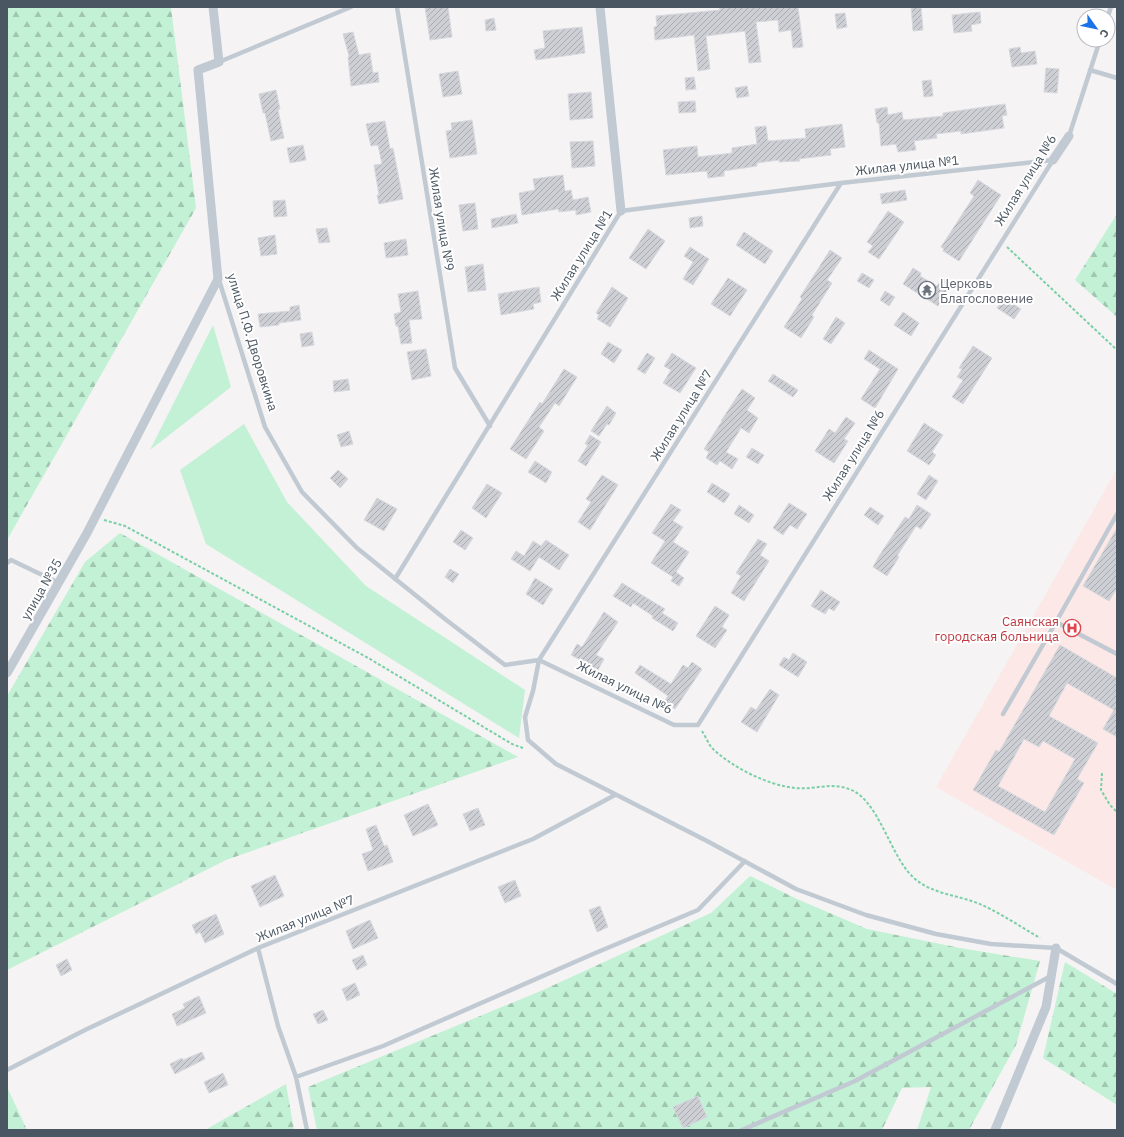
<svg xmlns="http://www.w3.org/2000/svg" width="1124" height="1137" viewBox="0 0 1124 1137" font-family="'IBM Plex Sans',sans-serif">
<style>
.medical{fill:#fce8e6}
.green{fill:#c3f1d5}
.forest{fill:url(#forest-firs)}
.building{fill:url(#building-hatch);stroke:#d7d9de;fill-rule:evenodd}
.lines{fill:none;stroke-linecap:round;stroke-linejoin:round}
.path{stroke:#7ad0a6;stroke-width:2;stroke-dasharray:3 2;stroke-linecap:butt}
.lane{stroke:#c1cad2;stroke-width:4.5}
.street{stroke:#c1cad2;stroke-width:9}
.labels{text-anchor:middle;stroke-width:4;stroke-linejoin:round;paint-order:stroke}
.street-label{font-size:13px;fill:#4a5661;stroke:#fff}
.worship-label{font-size:13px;fill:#5b616d;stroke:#fff;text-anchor:start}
.health-label{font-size:13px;fill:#be3a42;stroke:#fff;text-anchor:end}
</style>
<defs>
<pattern id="forest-firs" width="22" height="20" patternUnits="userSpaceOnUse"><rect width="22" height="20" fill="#c3f1d5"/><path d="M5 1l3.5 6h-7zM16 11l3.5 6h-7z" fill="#a0c6b0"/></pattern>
<pattern id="building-hatch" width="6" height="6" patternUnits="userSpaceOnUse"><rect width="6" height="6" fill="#cdcfd5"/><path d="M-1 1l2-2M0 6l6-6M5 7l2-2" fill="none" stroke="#a8abb0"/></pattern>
</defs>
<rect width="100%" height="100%" fill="#f5f3f3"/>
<path class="medical" d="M1117,469V890L936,787Z"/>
<path class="green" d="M213,325L231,387L150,450Z
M244,424L287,502L366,586L525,690L519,738L206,544L180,470Z"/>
<path class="forest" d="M7,7H171L196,208L7,540Z
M1117,214V317L1075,280Z
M120,533L518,757L226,860L7,970V696L85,562Z
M750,876L797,899L867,929L960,948L1040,961L1016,1045L969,1130H917L931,1087L902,1088L882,1130H317L308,1087L543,990L711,913Z
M1065,962L1117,994V1105L1043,1058Z
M286,1084L294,1130H205Z
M7,1089H8L27,1130H7Z"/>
<path class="building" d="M425,7H448L452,37L430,40Z
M719,7H798L803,47L793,48L791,30L779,32L778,20L756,22L761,62L749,63L745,31L706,36L710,69L698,71L694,35L655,40L654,27L657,26L656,16L720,10Z
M911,7H921L923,30L913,31Z
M980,12L981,23L971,25L972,31L954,33L952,15Z
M845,13L847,27L837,29L835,14Z
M494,18L496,30L486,31L485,20Z
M582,27L585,53L536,60L534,50L545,48L543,31Z
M353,32L359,55L370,53L373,73L378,72L379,82L351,86L348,57L349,56L343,34Z
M1020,47L1021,53L1035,51L1037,64L1012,67L1009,49Z
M1046,68L1059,69L1057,93L1044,92Z
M458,71L462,94L443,97L439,74Z
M694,77L696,89L686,90L685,78Z
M931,80L933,96L924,97L922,81Z
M747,86L749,96L737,98L735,88Z
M276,90L280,109L278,110L284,138L271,141L265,113H263L259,94Z
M591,92L593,118L570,120L568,94Z
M695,101L696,112L679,113L678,102Z
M1005,104L1007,115L1002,116L1004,128L961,134V131L936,134L937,138L914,141L916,150L898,152L896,144L881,146L879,123H877L875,109L887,107L888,115L902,112L903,120L943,116V113Z
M472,120L477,154L450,158L446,131L452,130L451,123Z
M385,121L390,149L393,148L403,199L379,204L377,195H379L374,165L382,164L378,145L371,146L366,124Z
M842,124L845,147L830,149L831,155L799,159L800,161L779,162V160L757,163V166L724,171V176L708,178L707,171L666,175L663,150L697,146L698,157L732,153V148L757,144L755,127L766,126L768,141L806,138L805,129Z
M593,141L595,166L572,168L570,142Z
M303,145L306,160L290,163L287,148Z
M563,175L565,191L571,190L573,200L588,197L591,212L576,215V210L559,212L558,209L522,215L519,193L535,190L533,179Z
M978,180L1001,195L959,261L943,251L944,249L941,247L974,196L970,193Z
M905,190L907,200L882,204L880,194Z
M285,200L287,216L274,217L273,201Z
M475,203L478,229L463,231L459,205Z
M888,211L904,222L879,259L868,252L873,246L867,242Z
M516,214L518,223L492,228L491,219Z
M702,216L703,226L690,228L689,218Z
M327,228L330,242L319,243L316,229Z
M648,229L665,241L646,269L629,258Z
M744,232L773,251L765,264L736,245Z
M275,235L277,254L261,256L258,238Z
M406,239L408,255L386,258L384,243Z
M690,247L709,259L693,285L683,279L693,262L684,256Z
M830,250L842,258L827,280L832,283L812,315L814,317L801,338L784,327L802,299L800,297Z
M483,264L486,290L468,292L465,267Z
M913,268L921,273L920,276L937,286L942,278L952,284L938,306L903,284Z
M862,273L874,280L869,288L857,281Z
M728,278L747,290L730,316L711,304Z
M539,287L541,302L533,304L534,309L501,315L498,294Z
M612,287L628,298L610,327L597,319L599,315L596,313Z
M418,291L422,319L409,320L412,343L401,344L398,326H396L394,314L401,312L398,294Z
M885,291L895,297L889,306L880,300Z
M1004,298L1021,309L1014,319L997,308Z
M299,305L301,320L279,323V325L260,327L258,314L290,311V307Z
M903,312L919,323L911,336L894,325Z
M836,317L845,323L831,344L823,339Z
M312,332L314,345L302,347L300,334Z
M608,342L622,350L614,363L601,354Z
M973,346L992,358L963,404L952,397L963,380L957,377L962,369L959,368Z
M426,349L431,376L412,380L407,352Z
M869,350L898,369L875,408L861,399L880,369L864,359Z
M647,353L655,358L645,374L637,369Z
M672,353L696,368L680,393L663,383L671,370L664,366Z
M564,369L577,377L559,406L555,403L539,427L544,431L526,459L510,449L540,402L542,404Z
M773,374L798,390L793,397L768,381Z
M348,379L350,390L334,392L333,381Z
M742,389L755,398L747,410L758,418L749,433L741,428L726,452L738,459L732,469L720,461L717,465L706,458L709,452L704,449L722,421H721Z
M607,406L616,413L609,425L607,424L599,436L591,431Z
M846,417L855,423L844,439L848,441L834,463L815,451L829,429L835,433Z
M924,423L943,435L932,452L936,455L929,465L907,451Z
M349,431L353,444L341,447L337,435Z
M590,435L601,442L586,466L578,461L588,445L585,444Z
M752,448L764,455L758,464L746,457Z
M535,461L552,472L546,483L528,472Z
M338,470L348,479L340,488L330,478Z
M602,475L618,485L590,530L578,522L591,502L586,499Z
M929,475L938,481L926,500L917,494Z
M712,483L730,494L724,503L707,492Z
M487,484L502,493L486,518L472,508Z
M377,498L397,509L384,531L364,520Z
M789,503L807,514L797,529L790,525L783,535L773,528Z
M671,504L681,510L673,521L683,527L673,542L689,552L676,572L684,578L679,586L671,581L673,577L651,563L665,541L652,533Z
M739,505L754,515L749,523L734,514Z
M917,505L931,514L921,529L916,526L897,556L899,557L887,576L873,567L879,556L905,517L909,519Z
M870,507L884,516L878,525L864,515Z
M1117,528V588L1109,601L1083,586Z
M461,530L473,538L465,550L453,542Z
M758,539L767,544L760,555L769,561L744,601L731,593L741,576L736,573Z
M546,540L569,555L559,570L539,557L530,571L511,559L516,551L524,556L533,541L541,546Z
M450,569L459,574L453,583L445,577Z
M535,578L553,589L543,605L526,594Z
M622,583L665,609L662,613L678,623L673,631L652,618L653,616L633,603L631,607L613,596Z
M821,590L840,602L834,611L829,608L825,614L811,606Z
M715,606L729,615L722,627L727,630L715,648L696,636Z
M604,612L618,622L596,655L604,659L598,670L571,655L577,644L582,647Z
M1060,645L1117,678V737L1103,729L1114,710L1067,683L1049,716L1098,743L1077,779L1084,783L1054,835L973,790L996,750L999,752ZM1024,739L1039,747L1043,741L1075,759L1045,812L998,786Z
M793,653L807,662L798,677L779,665L784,657L789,660Z
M692,662L702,669L675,709L664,702L668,696L635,673L640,665L671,684L683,665L688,668Z
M770,689L779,695L757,732L741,722L751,707L756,710Z
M428,804L438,825L413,836L404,815Z
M478,808L485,825L470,831L463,814Z
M376,825L384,846L387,845L393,862L368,871L362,854L373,850L366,829Z
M275,875L284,896L260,907L251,886Z
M515,880L521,896L505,903L498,887Z
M600,906L608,927L597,932L589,910Z
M216,914L224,934L205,943L200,932L196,934L192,925Z
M370,920L378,938L353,949L346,931Z
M363,955L367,965L357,970L352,960Z
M67,959L72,970L61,976L56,965Z
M355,983L360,995L347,1001L342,989Z
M199,996L206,1013L177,1026L172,1014L185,1008L183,1004Z
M323,1010L328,1020L318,1024L313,1014Z
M202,1052L205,1059L175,1074L170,1064L182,1058L183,1060Z
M223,1073L228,1085L209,1093L204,1082Z
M698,1096L707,1117L683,1128L673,1107Z"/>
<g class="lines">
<path class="path" d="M1007,247L1117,350
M104,520L125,526L370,659L512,744L523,748
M702,731C705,736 708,742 711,747C731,767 767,785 795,788C813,790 831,782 849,789C879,799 890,857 914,878C933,895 960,895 982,905C1002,914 1021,927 1040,938
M1102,773L1101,790L1110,805L1117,812"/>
<path class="lane" d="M397,7L455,368L490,426
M1108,16L1111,7
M219,62L351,7
M1090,70L1117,78
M1069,136L1100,40
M841,183L539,660L533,691L525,717L528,740L556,764L707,841L796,889L866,915L936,934L991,944L1056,948L1117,984
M219,280L265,427L302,492L357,548L445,619L505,665L539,660
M7,563L11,560L59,583
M395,579L621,211L841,183L1053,160
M1056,622L1117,514
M539,660L674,725H698L1053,160
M1003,714L1056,622L1117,654
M258,948L278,1026L296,1077L307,1130
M7,1070L85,1030L258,948L533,839L615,795
M296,1077L383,1046L593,954L698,910L745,861
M742,1130L855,1081L1051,976"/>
<path class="street" d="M600,7L621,211
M1053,160L1069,136
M7,673L87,533L218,279L198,70L219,62L213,7
M995,1130L1046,1007L1056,948"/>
</g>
<defs>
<symbol id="temple-ring" viewBox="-11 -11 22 22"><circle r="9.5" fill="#fff" stroke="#6b7280" stroke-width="1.5"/><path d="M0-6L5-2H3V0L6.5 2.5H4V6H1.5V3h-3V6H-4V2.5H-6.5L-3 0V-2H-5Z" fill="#6b7280"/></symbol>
<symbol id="hospital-ring" viewBox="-11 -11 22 22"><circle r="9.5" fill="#fff" stroke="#e0444e" stroke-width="1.5"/><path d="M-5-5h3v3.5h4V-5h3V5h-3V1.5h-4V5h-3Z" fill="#e0444e"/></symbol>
</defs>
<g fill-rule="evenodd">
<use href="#temple-ring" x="917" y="280" width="20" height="20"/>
<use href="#hospital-ring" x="1062" y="618" width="20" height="20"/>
</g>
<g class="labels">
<g class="street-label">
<text transform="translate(907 165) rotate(-6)" y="5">Жилая улица №1</text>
<text transform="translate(1025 180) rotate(-58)" y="5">Жилая улица №6</text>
<text transform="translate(442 219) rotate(81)" y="5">Жилая улица №9</text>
<text transform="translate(581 255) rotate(-58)" y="5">Жилая улица №1</text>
<text transform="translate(253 342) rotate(73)" y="5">улица П.Ф. Дворовкина</text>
<text transform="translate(681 415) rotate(-58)" y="5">Жилая улица №7</text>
<text transform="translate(853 455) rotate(-58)" y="5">Жилая улица №6</text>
<text transform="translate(41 589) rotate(-60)" y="5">улица №35</text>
<text transform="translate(625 687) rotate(26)" y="5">Жилая улица №6</text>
<text transform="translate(305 918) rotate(-22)" y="5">Жилая улица №7</text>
</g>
<g class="worship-label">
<text x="940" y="288">Церковь<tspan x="940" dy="15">Благословение</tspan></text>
</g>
<g class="health-label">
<text x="1059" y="626">Саянская<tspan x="1059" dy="15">городская больница</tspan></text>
</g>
</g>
<rect width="1124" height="1137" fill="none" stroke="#4a5661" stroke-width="16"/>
<g transform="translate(1096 28) rotate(123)"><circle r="19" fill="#ffffff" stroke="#b7bbc0"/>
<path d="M0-3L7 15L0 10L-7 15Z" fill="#1a73e8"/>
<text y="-6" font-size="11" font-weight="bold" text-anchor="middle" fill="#4a5661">С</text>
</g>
</svg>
